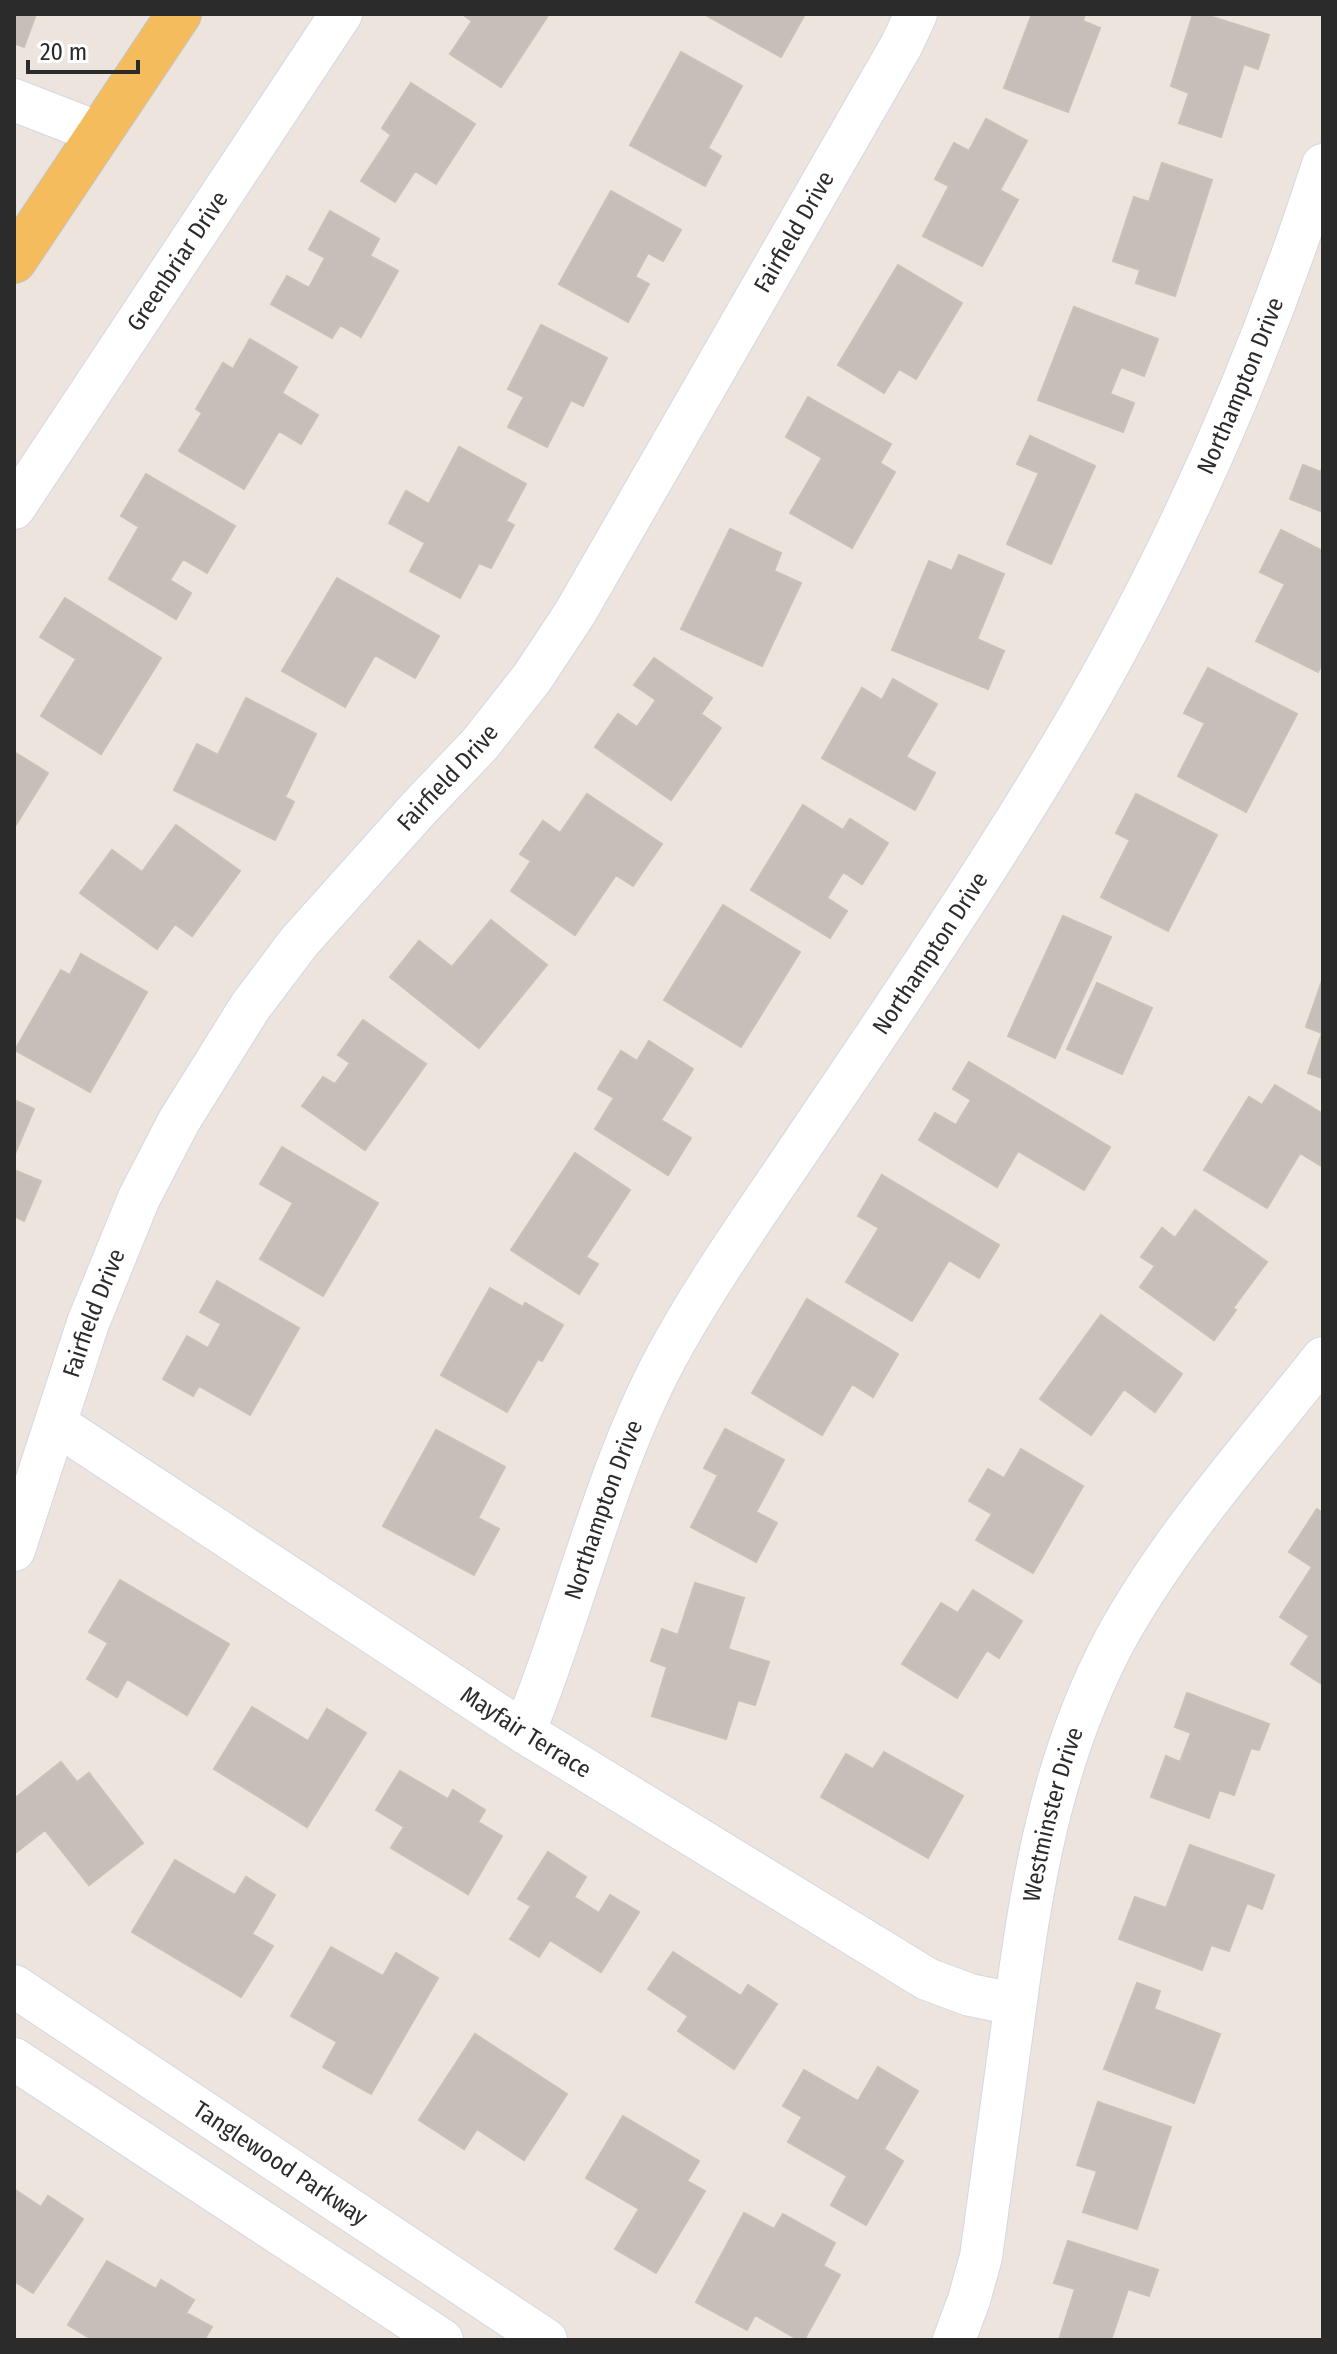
<svg xmlns="http://www.w3.org/2000/svg" width="1337" height="2354" viewBox="0 0 1337 2354" font-family="'Fira Sans Condensed',sans-serif">
<style>
.building{fill:#c6bfb9;stroke:#c9c0b7;stroke-width:2}
.lines{fill:none;stroke-linecap:round;stroke-linejoin:round}
.minor-casing{stroke:#d2d8e4;stroke-width:44}
.major-casing{stroke:#c4c4c4;stroke-width:46}
.minor{stroke:#fff;stroke-width:42}
.major{stroke:#f4bc5c;stroke-width:44}
.labels{text-anchor:middle;stroke-width:6;stroke-linejoin:round;paint-order:stroke}
.street-label{font-size:24px;fill:#2b2b2b;stroke:#fff}
</style>
<rect width="100%" height="100%" fill="#ede4dd"/>
<path class="building" d="M14,14H36L24,47L14,43Z
M462,14H549L501,87L450,54L472,21Z
M704,14H805L781,57Z
M1032,14H1085L1083,21L1100,28L1068,112L1004,88Z
M1193,14H1203L1269,35L1258,69L1244,64L1221,137L1179,123L1189,93L1171,86Z
M681,52L742,86L708,148L721,156L705,186L630,145Z
M411,83L475,124L436,184L415,171L395,202L361,181L391,135L382,128Z
M986,119L1027,141L1000,190L1018,200L982,266L923,236L949,186L935,179L954,143L969,151Z
M1162,163L1212,180L1175,296L1136,283L1140,270L1113,261L1134,197L1149,202Z
M611,191L681,230L663,261L648,253L635,277L649,284L628,322L559,284Z
M330,211L379,239L370,256L398,271L361,337L340,325L332,338L271,304L287,276L309,288L325,258L309,249Z
M898,265L962,303L916,379L899,369L884,393L838,365Z
M1074,307L1158,339L1144,376L1121,367L1110,394L1134,403L1123,432L1038,400Z
M541,325L607,358L583,406L571,400L547,447L508,427L524,397L508,389Z
M250,339L297,367L282,393L318,415L301,444L279,431L244,489L179,451L202,413L196,409L223,363L233,369Z
M808,397L891,444L880,463L895,472L852,548L790,513L822,458L786,437Z
M1030,436L1095,466L1051,564L1007,544L1039,473L1017,464Z
M459,447L526,484L506,521L514,525L491,568L479,563L460,598L410,571L425,543L389,523L406,491L429,504Z
M1303,465L1321,472L1323,466V512L1290,499Z
M146,474L235,526L207,573L183,559L170,580L191,593L176,619L109,579L139,527L121,516Z
M730,529L781,553L774,571L801,583L762,666L681,629Z
M1281,530L1323,551V662L1318,672L1256,641L1285,584L1260,572Z
M959,555L1004,574L977,639L1004,651L988,689L892,650L929,561L952,571Z
M337,578L439,636L415,678L375,655L345,707L282,671Z
M65,598L161,658L101,754L41,716L76,659L40,637Z
M654,658L712,698L701,714L721,728L671,800L595,747L618,714L637,727L656,700L634,685Z
M1208,668L1297,714L1246,812L1178,776L1205,723L1184,713Z
M893,679L937,704L906,757L935,773L915,810L822,758L862,688L882,700Z
M246,698L316,734L285,797L294,802L275,840L174,790L197,744L218,755Z
M14,752L48,773L14,828Z
M587,794L662,844L633,886L616,875L575,935L511,891L531,861L520,854L543,821L560,833Z
M1136,794L1217,835L1168,931L1101,897L1130,840L1116,833Z
M803,805L843,830L850,819L888,843L862,884L843,872L827,898L847,911L830,938L751,890Z
M176,825L240,871L192,936L175,924L157,949L80,893L112,850L142,872Z
M723,905L800,952L741,1047L664,1000Z
M1063,916L1111,937L1055,1058L1008,1036Z
M491,920L547,965L479,1048L390,977L419,941L452,967Z
M81,954L147,992L90,1092L15,1050L61,970L70,975Z
M1323,978V1078L1308,1073L1322,1033L1306,1027Z
M1097,983L1152,1008L1122,1074L1067,1049Z
M363,1020L426,1064L365,1150L302,1106L323,1077L335,1084L350,1063L338,1055Z
M649,1041L693,1069L661,1120L691,1138L668,1175L595,1129L614,1098L598,1089L621,1051L637,1061Z
M969,1062L1110,1147L1084,1190L1018,1151L997,1187L919,1140L935,1113L956,1125L971,1100L953,1089Z
M1275,1085L1323,1114V1167L1300,1153L1267,1208L1204,1170L1249,1097L1262,1105Z
M14,1100L34,1109L14,1156Z
M282,1147L378,1203L323,1296L260,1259L293,1203L260,1184Z
M575,1153L630,1190L586,1257L598,1264L579,1294L511,1250Z
M14,1170L41,1181L24,1221L14,1216Z
M882,1175L999,1245L979,1278L949,1260L912,1321L846,1282L879,1228L858,1216Z
M1195,1210L1267,1262L1233,1308L1236,1310L1214,1340L1140,1287L1155,1266L1141,1257L1162,1228L1175,1238Z
M217,1281L299,1328L250,1415L199,1386L193,1396L163,1379L187,1336L208,1348L221,1324L200,1312Z
M490,1288L523,1307L525,1303L563,1325L542,1361L538,1359L507,1412L441,1375Z
M807,1299L898,1354L873,1397L852,1384L822,1435L752,1393Z
M1101,1315L1182,1374L1155,1412L1124,1389L1091,1435L1040,1399Z
M725,1429L784,1460L756,1512L777,1523L756,1562L691,1527L718,1475L704,1468Z
M436,1430L505,1467L478,1518L499,1529L474,1575L383,1526Z
M1021,1449L1083,1486L1033,1573L976,1540L992,1514L969,1501L988,1469L1004,1478Z
M1317,1509L1323,1513V1685L1291,1664L1309,1636L1280,1617L1312,1567L1289,1552Z
M120,1580L229,1644L187,1715L127,1679L117,1697L87,1679L108,1643L89,1632Z
M695,1583L744,1598L728,1649L769,1662L755,1705L738,1700L726,1739L652,1716L667,1667L651,1661L662,1629L678,1635Z
M973,1590L1022,1621L999,1658L987,1650L957,1698L902,1664L941,1603L958,1613Z
M1187,1693L1269,1724L1259,1750L1251,1748L1234,1795L1219,1790L1209,1818L1151,1797L1166,1756L1180,1762L1191,1733L1175,1727Z
M252,1707L308,1741L327,1709L366,1733L307,1827L214,1769Z
M884,1752L963,1796L928,1858L821,1797L846,1754L873,1769Z
M61,1762L77,1782L89,1773L143,1843L89,1885L45,1830L14,1854V1799Z
M400,1771L448,1799L453,1790L485,1810L478,1822L502,1836L468,1894L391,1848L404,1827L376,1810Z
M1190,1845L1274,1875L1262,1909L1247,1903L1229,1951L1211,1945L1202,1970L1119,1939L1135,1897L1166,1908Z
M548,1852L586,1877L574,1897L599,1913L610,1895L639,1912L601,1972L550,1940L539,1957L510,1939L531,1906L518,1899Z
M175,1860L235,1895L246,1877L275,1895L252,1934L273,1946L241,1997L132,1932Z
M331,1947L383,1976L396,1953L438,1978L371,2094L323,2067L337,2042L291,2016Z
M673,1952L741,1996L748,1985L777,2004L734,2069L678,2031L688,2016L648,1989Z
M1137,1983L1160,1991L1154,2009L1220,2034L1194,2103L1104,2069Z
M475,2034L567,2094L524,2160L477,2129L464,2149L419,2120Z
M878,2067L918,2091L884,2149L903,2161L866,2225L831,2205L847,2176L788,2142L802,2117L783,2106L804,2070L858,2101Z
M1098,2102L1171,2127L1137,2229L1083,2212L1097,2171L1077,2165Z
M623,2116L699,2161L687,2181L705,2191L656,2273L615,2249L639,2209L586,2178Z
M14,2189L41,2207L48,2196L83,2219L33,2293L14,2281Z
M744,2213L774,2229L783,2214L835,2243L823,2266L840,2275L804,2340H799L755,2315L747,2330L696,2302Z
M1068,2241L1158,2270L1149,2296L1128,2289L1111,2340H1059L1075,2289L1054,2283Z
M107,2261L156,2289L161,2280L194,2300L186,2313L212,2327L204,2340H93L68,2325Z"/>
<g class="lines">
<defs>
<g id="minor">
<path d="M14,100L99,133"/>
<path id="s1" d="M14,508L341,14"/>
<path id="s2" d="M56,1424L524,1732L927,1979L970,1995L1015,2004"/>
<path id="s3" d="M14,1550L88,1323L139,1198L179,1121L250,1007L299,942L419,808L480,744L532,678L575,613L902,44L916,14"/>
<path id="s4" d="M524,1732C577,1604 605,1465 674,1343C716,1268 767,1198 814,1127C891,1014 967,901 1038,785C1158,591 1253,381 1323,165"/>
<path id="s5" d="M14,1986L546,2340"/>
<path d="M14,2059L442,2340"/>
<path id="s6" d="M954,2340L969,2300L981,2257C991,2179 1002,2101 1013,2023C1031,1888 1050,1762 1115,1640C1170,1539 1252,1448 1323,1358"/>
</g>
<path id="major" d="M14,261L179,14"/>
</defs>
<use href="#minor" class="minor-casing"/>
<use href="#major" class="major-casing"/>
<use href="#minor" class="minor"/>
<use href="#major" class="major"/>
</g>
<g class="labels">
<g class="street-label">
<text dy="8" stroke="none"><textPath href="#s3" startOffset="1546">Fairfield Drive</textPath></text>
<text dy="8" stroke="none"><textPath href="#s1" startOffset="296">Greenbriar Drive</textPath></text>
<text dy="8" stroke="none"><textPath href="#s4" startOffset="1532">Northampton Drive</textPath></text>
<text dy="8" stroke="none"><textPath href="#s3" startOffset="898">Fairfield Drive</textPath></text>
<text dy="8" stroke="none"><textPath href="#s4" startOffset="884">Northampton Drive</textPath></text>
<text dy="8" stroke="none"><textPath href="#s3" startOffset="250">Fairfield Drive</textPath></text>
<text dy="8" stroke="none"><textPath href="#s4" startOffset="236">Northampton Drive</textPath></text>
<text dy="8" stroke="none"><textPath href="#s2" startOffset="562">Mayfair Terrace</textPath></text>
<text dy="8" stroke="none"><textPath href="#s6" startOffset="536">Westminster Drive</textPath></text>
<text dy="8" stroke="none"><textPath href="#s5" startOffset="320">Tanglewood Parkway</textPath></text>
</g>
</g>
<rect width="1337" height="2354" fill="none" stroke="#2b2b2b" stroke-width="32"/>
<path d="M28 60v12h110v-12" fill="none" stroke="#2b2b2b" stroke-width="4"/>
<text x="40" y="60" font-size="24" fill="#2b2b2b" stroke="#ffffff" stroke-width="6" paint-order="stroke">20 m</text>
</svg>
